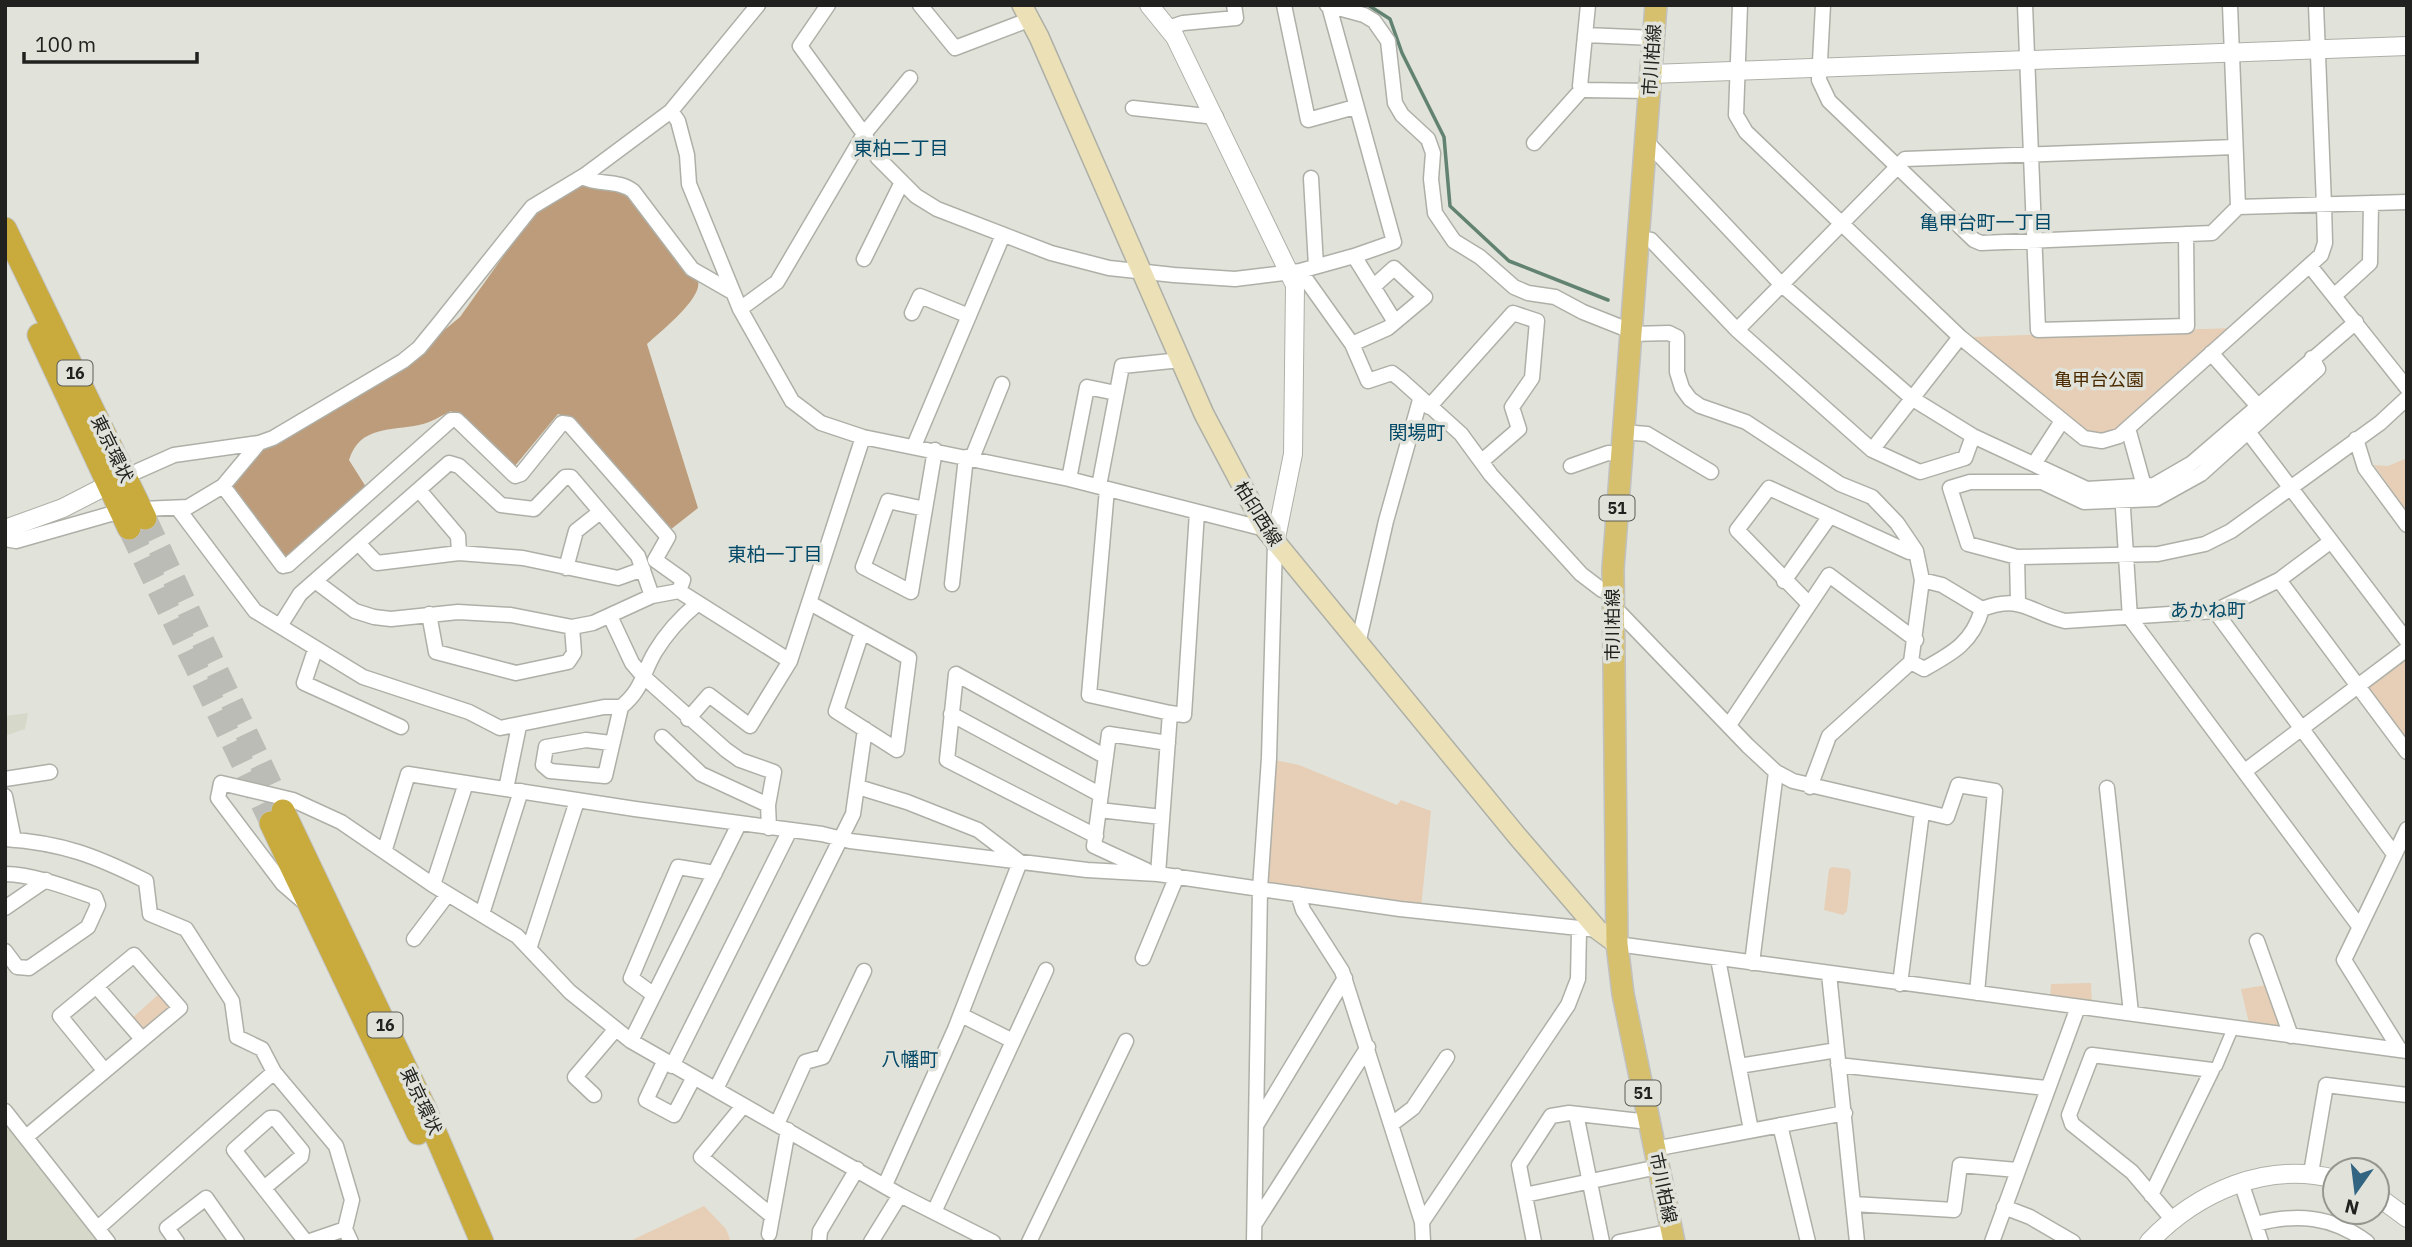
<svg xmlns="http://www.w3.org/2000/svg" width="2412" height="1247" viewBox="0 0 2412 1247" font-family="'IBM Plex Sans','Noto Sans JP',sans-serif">
<style>
.built{fill:#d6d9c9}
.green{fill:#e7ceb6}
.forest{fill:#bd9c7c}
.lines{fill:none;stroke-linecap:round;stroke-linejoin:round}
.stream{stroke:#628272;stroke-width:3.5}
.trunk-tunnel{stroke:#bbbcb5;stroke-width:23;stroke-dasharray:23 11;stroke-linecap:butt}
.pedestrian-casing{stroke:#aeb0a8;stroke-width:13}
.minor-casing{stroke:#aeb0a8;stroke-width:17}
.tertiary-casing{stroke:#aeb0a8;stroke-width:20}
.secondary-casing{stroke:#aeb0a8;stroke-width:22}
.primary-casing{stroke:#c1c1c0;stroke-width:24}
.trunk-casing{stroke:#c1c1c0;stroke-width:25}
.pedestrian{stroke:#fff;stroke-width:10}
.minor{stroke:#fff;stroke-width:14}
.tertiary{stroke:#fff;stroke-width:18}
.secondary{stroke:#ebe0b6;stroke-width:19}
.primary{stroke:#d6c06d;stroke-width:21}
.trunk{stroke:#c8ab3c;stroke-width:23}
.labels{text-anchor:middle;stroke-width:7;stroke-linejoin:round;paint-order:stroke}
.shield{fill:#e1e3da;stroke:#5b5c57;stroke-width:2}
.shield-label{font-size:16px;font-weight:bold;fill:#21221f}
.street-label{font-size:18px;fill:#21221f;stroke:#e1e3da}
.park-label{font-size:18px;fill:#4c2b01;stroke:#e1e3da}
.neighbourhood-label{font-size:19px;fill:#024867;stroke:#e1e3da}
</style>
<rect width="100%" height="100%" fill="#e1e3da"/>
<path class="built" d="M28,713L25,729L5,736V716Z
M5,1121L101,1242H5Z"/>
<path class="green" d="M2232,328L2120,427L2102,435L2085,431L1972,340V337Z
M2407,458V512L2374,465L2388,466Z
M2407,657V744L2367,690L2368,685Z
M1275,760L1299,765L1397,805L1401,800L1431,811L1421,908L1266,888Z
M1832,867L1849,869L1851,873L1847,911L1843,915L1824,910L1829,869Z
M2091,983L2092,1005L2050,999L2051,984Z
M2267,985L2284,1027L2249,1023L2241,989Z
M160,993L170,1005L169,1010L144,1031L130,1020Z
M704,1206L726,1229L731,1242H628Z"/>
<path class="forest" d="M583,182C595,184 610,183 620,188C646,201 703,257 698,287C694,305 661,331 647,344L698,508L670,530L569,418L558,414L514,467L451,411C441,416 430,423 419,425C392,431 360,425 349,460L366,487L284,558L231,488L260,449L295,434L383,381L460,317L534,213Z"/>
<g class="lines">
<path class="stream" d="M1368,5L1390,19L1402,53L1444,137L1450,206L1509,261L1608,300"/>
<path class="trunk-tunnel" d="M145,518L283,811
M129,528L269,818"/>
<defs>
<path id="pedestrian" d="M2212,1070L2217,1066L2233,1028"/>
<path id="minor" d="M828,5L800,46L864,134L910,78
M920,5L955,48L1031,19
M1284,5L1308,120L1355,107
M1327,5L1364,15L1374,21L1388,41L1395,103L1402,115L1428,139L1433,153L1431,179L1435,213L1454,241L1480,257L1514,287L1528,293L1555,297L1583,312L1631,331
M1588,5L1580,86L1585,90L1650,91
M1740,5L1736,115L1746,132L1960,337L2084,438L2102,441L2119,436L2321,255L2325,243L2324,205L2316,5
M1823,5L1819,80L1829,101L1974,240L1981,243L2212,233L2238,207L2230,5
M2025,5L2038,330L2187,326L2186,234
M1329,6L1394,242L1354,256
M1168,28L1183,23L1236,18L1234,5
M1586,35L1654,38
M1133,108L1216,117
M671,111L678,121L687,155L689,184L740,309L792,401L821,423L863,437L1069,479L1265,529
M1646,141L1781,284L1913,399L1973,436L2087,489L2154,485L2192,463L2356,322
M1534,143L1583,88
M582,177C600,186 617,179 633,191L692,269L732,292
M1311,178L1316,266
M2238,207L2407,202
M1639,238L1651,240L1737,330L1872,450L1920,472L1965,458L1973,436
M864,259L902,182
M2310,266L2407,388
M1300,271L1354,256L1395,322
M2335,295L2370,263L2371,203
M740,309L777,282L864,134L878,158L916,196L937,209L1051,253L1109,268L1174,275L1235,279L1300,271L1352,344L1368,381L1392,373L1400,379L1461,434L1491,475L1581,574L1602,590L1613,591
M912,313L920,296L969,316
M1737,330L1905,159L2235,147
M1631,334L1669,333L1677,337V372L1682,388L1690,399L1700,406L1746,422L1840,484L1872,497L1897,523L1916,551L1922,580L1911,662L1829,736L1810,787
M1352,344L1388,328L1425,297L1394,268L1373,287
M2211,353L2257,405
M2312,358L2318,369L2201,474L2156,499L2084,502L2042,482H1970L1950,488L1968,544L2017,557L2158,554L2205,544L2231,531L2380,423L2407,398
M1429,407L1513,313L1537,321L1532,378L1512,407L1519,429L1482,461
M2128,428L2144,486
M1623,432L1647,434L1711,472
M2249,433L2407,641
M2356,439L2365,468L2407,525
M914,446L1003,235
M1872,450L1960,337
M972,458L1002,384
M2034,464L2062,421
M1571,466L1608,453L1621,454
M138,471L174,455L259,443L273,438L403,361L419,348L437,326L532,207L585,175L671,111L758,5
M1069,479L1087,387L1116,393
M223,486L283,566L288,565L451,420H457L515,476L521,474L562,423L569,424L668,537L655,560L683,580L679,591
M1099,486L1122,366L1181,360
M1107,489L1089,695L1170,713
M419,490L458,536L459,553
M2122,493L2130,618L2359,926
M141,509L188,507L223,486L259,443
M925,509L888,501L863,567L911,592L935,450
M179,510L255,611L363,677L469,712L500,728L604,707H621C643,689 642,674 655,652C667,632 680,618 698,603
M1197,512L1184,715L1170,713L1158,874L1260,889L1254,1242
M5,539L16,541L121,511
M358,543L377,563L459,553L523,558L618,578L643,569
M1275,543L1269,758L1260,889L1400,909L1598,930
M2017,557L2018,602
M566,568L576,531L600,512
M2279,580L2407,752
M315,581L355,611L374,617L391,619L458,612L511,615L572,627L593,623L652,596L679,591L790,661
M1784,581L1830,516
M952,584L966,457
M810,603L909,658L897,750L836,711L862,632
M1809,604L1737,530L1769,488L1909,552L1916,551
M1982,609C2022,594 2028,612 2065,621L2215,611L2279,580L2330,542
M2215,611L2394,854
M1612,612L1620,613L1748,746L1776,772L1793,781L1947,817L1958,785L1995,791L1977,993
M429,614L436,652L516,673L568,662L574,653L572,627
M610,616L632,663L644,677L726,750L740,760L774,772L768,805L769,828
M280,626L300,594L449,463L459,466L501,505L534,509L565,477H571L638,556L652,596
M1358,644L1386,521L1420,400
M315,650L304,683L401,727
M1911,662L1924,669C1953,653 1973,642 1982,609L1942,585L1922,580
M951,714L1101,795
M688,719L709,695L750,726L790,661L863,437
M1729,725L1829,575L1916,640
M662,737L701,774L768,805
M611,743L586,740L546,747L543,765L550,771L605,776L621,707
M2245,771L2407,649
M5,779L50,772
M858,787L907,802L978,830L1020,862L955,1029L885,1185
M2107,788L2131,1013
M506,789L519,726
M5,796L14,840
M1099,810L1162,817
M1096,836L947,760L956,674L1106,757
M5,839C63,843 96,856 146,881L150,914L186,929L232,1001L237,1037L262,1049L274,1072L336,1146L352,1200L345,1229L351,1242
M385,849L408,774L635,809L822,834L850,841L1087,870L1158,874
M1146,870L1094,846L1109,734L1168,743
M5,874C37,875 65,887 95,897L98,905L88,927L29,968L17,967L5,951
M433,885L466,783
M1298,894L1303,910L1342,971L1422,1222L1423,1242
M305,903L283,884L218,798L221,783L293,800L341,822L433,885L517,936L570,992L631,1041L900,1195L993,1242
M5,908L46,880
M482,914L521,791
M414,939L448,894
M2257,941L2291,1036
M1617,944L2407,1051
M530,946L577,801
M1143,958L1177,876
M1718,959L1751,1130
M1752,963L1776,772
M1829,974L1857,1242
M1900,984L1922,812
M96,986L142,1039
M654,995L631,978L678,867L715,873
M961,1015L1013,1041
M631,1041L739,824
M2400,1050L2344,960L2407,829
M664,1062L646,1100L674,1115L694,1077
M1838,1065L2046,1088
M672,1066L790,830
M1739,1066L1837,1050
M716,1089L853,814L865,729
M594,1095L575,1077L615,1030
M743,1106L701,1157L772,1216
M5,1111L108,1242
M1576,1114L1602,1242
M777,1124L805,1062L823,1057L864,971
M1257,1124L1345,978
M1392,1124L1413,1108L1447,1057
M1780,1125L1808,1242
M26,1137L180,1008L134,955L60,1016L104,1070
M1654,1149L1845,1113
M2311,1173L2326,1085L2407,1095
M2241,1182L2261,1242
M264,1188L301,1157L302,1151L275,1118H270L234,1150L306,1242
M1525,1195L1658,1167
M2151,1195L2212,1070L2092,1055L2069,1115L2072,1124L2132,1172L2172,1219
M1853,1204L1954,1210L1960,1165L2017,1170
M2004,1207L2030,1217L2073,1242
M934,1212L1046,970
M1256,1222L1368,1047
M1422,1222L1568,1005L1578,979L1579,930
M2256,1224C2296,1213 2332,1216 2367,1242
M98,1228L274,1072
M769,1234L788,1130
M177,1242L167,1228L206,1198L237,1242
M307,1242L345,1229
M819,1242L820,1231L857,1169
M871,1242L900,1195
M1029,1242L1126,1041
M1534,1242L1519,1165L1551,1116L1569,1113L1649,1122
M1619,1242L1672,1231
M1992,1242L2078,1007"/>
<path id="tertiary" d="M1149,5L1175,37L1295,285L1293,454L1275,543
M1651,74L2407,46
M5,529L63,508L100,489
M2377,1196L2407,1218
M2149,1242C2197,1192 2266,1161 2335,1179"/>
<path id="secondary" d="M1022,5L1039,37L1204,414L1265,529L1518,837L1598,930L1617,944"/>
<path id="primary" d="M1656,5L1613,569L1617,944L1623,994L1674,1242"/>
<path id="trunk" d="M5,229L145,518
M39,335L129,528
M283,811L424,1107L482,1242
M271,823L418,1133"/>
</defs>
<use href="#pedestrian" class="pedestrian-casing"/>
<use href="#minor" class="minor-casing"/>
<use href="#tertiary" class="tertiary-casing"/>
<use href="#secondary" class="secondary-casing"/>
<use href="#primary" class="primary-casing"/>
<use href="#trunk" class="trunk-casing"/>
<use href="#pedestrian" class="pedestrian"/>
<use href="#minor" class="minor"/>
<use href="#tertiary" class="tertiary"/>
<use href="#secondary" class="secondary"/>
<use href="#primary" class="primary"/>
<use href="#trunk" class="trunk"/>
</g>
<g class="labels">
<g class="shield">
<rect x="57.5" y="360.5" width="35" height="25" rx="5"/>
<rect x="1599.5" y="495.5" width="35" height="25" rx="5"/>
<rect x="367.5" y="1012.5" width="35" height="25" rx="5"/>
<rect x="1625.5" y="1080.5" width="35" height="25" rx="5"/>
</g>
<g class="shield-label">
<text x="75" y="379">16</text>
<text x="1617" y="514">51</text>
<text x="385" y="1031">16</text>
<text x="1643" y="1099">51</text>
</g>
<g class="street-label">
<text transform="translate(1652 60) rotate(-86)" y="6">市川柏線</text>
<text transform="translate(112 449) rotate(64)" y="6">東京環状</text>
<text transform="translate(1258 514) rotate(58)" y="6">柏印西線</text>
<text transform="translate(1613 625) rotate(-90)" y="6">市川柏線</text>
<text transform="translate(421 1101) rotate(65)" y="6">東京環状</text>
<text transform="translate(1663 1188) rotate(78)" y="6">市川柏線</text>
</g>
<g class="park-label">
<text x="2099" y="386">亀甲台公園</text>
</g>
<g class="neighbourhood-label">
<text x="901" y="155">東柏二丁目</text>
<text x="1986" y="229">亀甲台町一丁目</text>
<text x="1417" y="439">関場町</text>
<text x="775" y="561">東柏一丁目</text>
<text x="2208" y="617">あかね町</text>
<text x="910" y="1066">八幡町</text>
</g>
</g>
<rect width="2412" height="1247" fill="none" stroke="#21221f" stroke-width="14"/>
<g transform="translate(2356 1191) rotate(194)"><circle r="33" fill="#e1e3da" stroke="#94968f" stroke-width="2"/>
<path d="M0-5L12 26L0 18L-12 26Z" fill="#326582"/>
<text y="-10" font-size="19" font-weight="bold" text-anchor="middle" fill="#21221f">N</text>
</g>
<path d="M24 52v10h173v-10" fill="none" stroke="#21221f" stroke-width="3.5"/>
<text x="35" y="52" font-size="21" fill="#21221f" stroke="#e1e3da" stroke-width="5" paint-order="stroke">100 m</text>
</svg>
